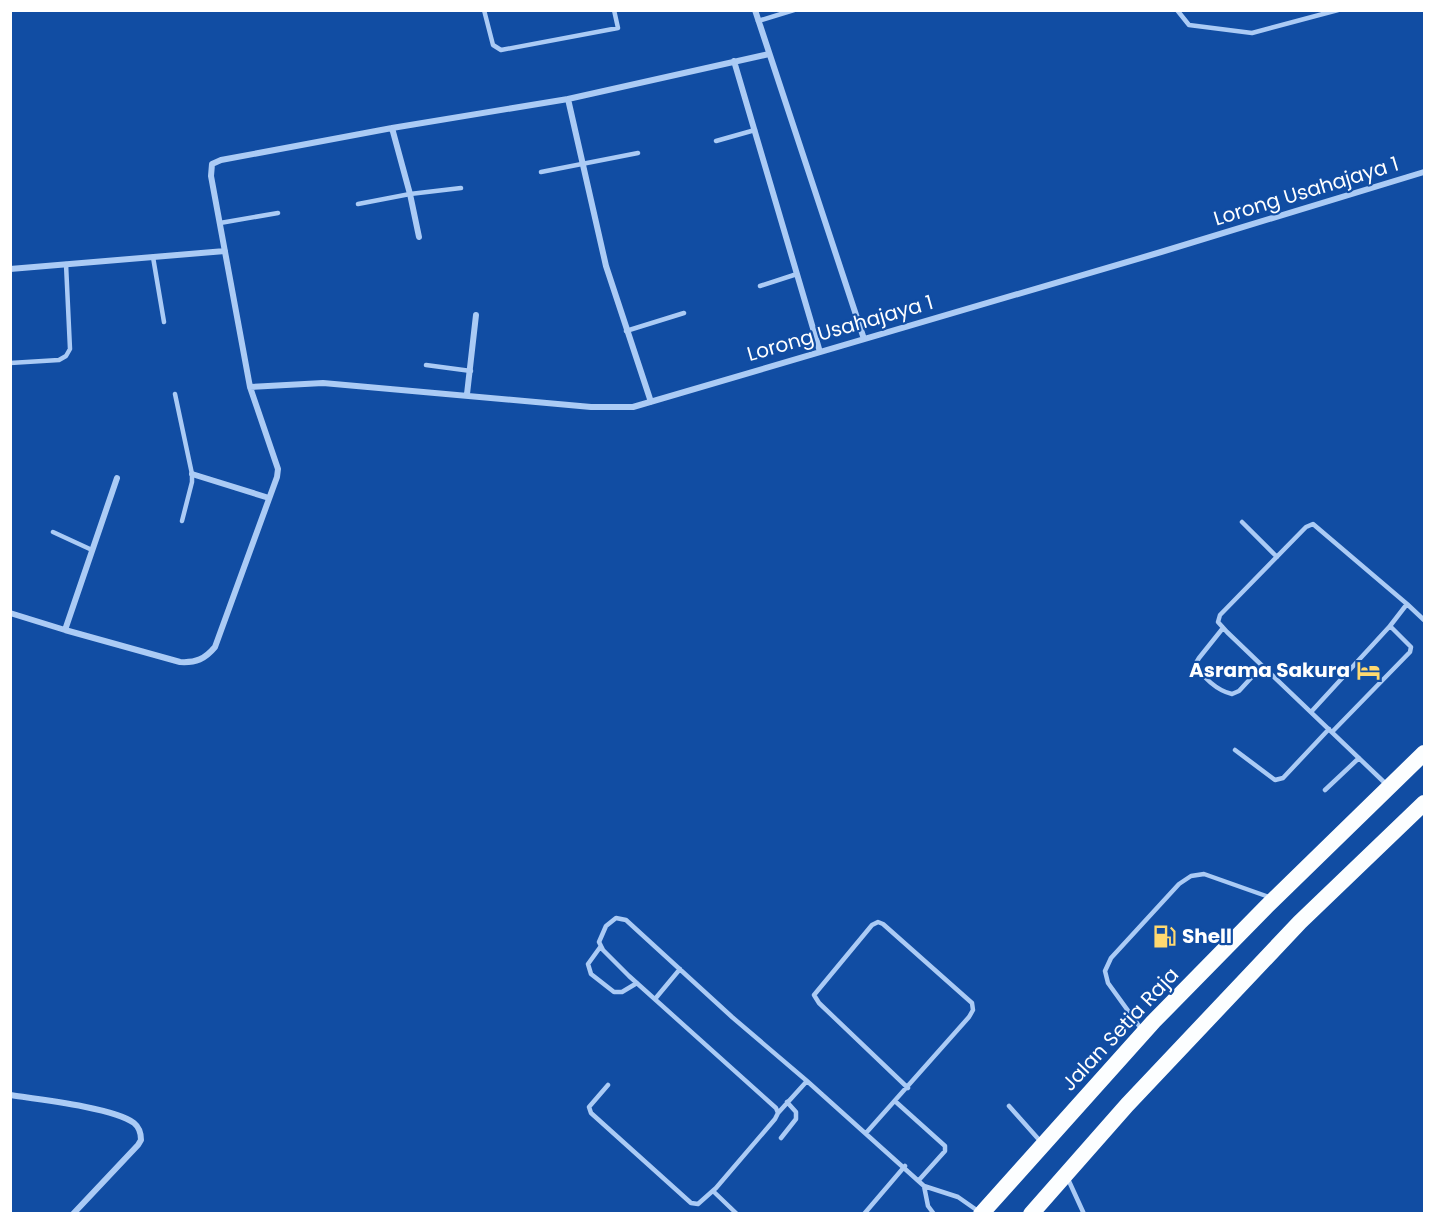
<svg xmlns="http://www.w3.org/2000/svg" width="1435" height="1224" viewBox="0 0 1435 1224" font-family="Poppins,sans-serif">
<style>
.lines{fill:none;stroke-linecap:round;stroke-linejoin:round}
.service{stroke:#abcbf5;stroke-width:4.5}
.minor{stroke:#abcbf5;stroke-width:6}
.trunk{stroke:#fcfeff;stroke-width:16}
.labels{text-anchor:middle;stroke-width:4.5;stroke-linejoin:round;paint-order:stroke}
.street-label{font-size:20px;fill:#fff;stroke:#114da3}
.poi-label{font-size:20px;font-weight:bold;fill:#fff;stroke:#114da3;text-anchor:end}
</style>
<rect width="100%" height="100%" fill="#114da3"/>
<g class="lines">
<path class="service" d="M484,10L493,45L501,50L618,28L614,10
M1177,10L1189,25L1252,33L1338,10
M758,21L794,10
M716,141L755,130
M541,172L638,153
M358,204L410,194L461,188
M220,223L278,213
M153,257L164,322
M760,286L797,274
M626,331L684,313
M10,363L59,360L66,356L70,349L66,264
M426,365L471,371
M175,394L192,474V482L182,521
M1242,522L1277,557
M53,532L92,550
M1407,604L1424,620
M1223,628L1199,658L1196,663C1201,677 1218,691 1232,694L1239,691L1262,666
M1311,712L1390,626
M1332,732L1410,652L1411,647L1390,626L1407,604L1313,524L1306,527L1220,615L1218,622L1227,632L1386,784
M1235,750L1275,780L1283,778L1329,729
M1325,790L1359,758
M601,946L588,964L591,974L614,992H622L637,983
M655,999L680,969
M1142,1030L1108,983L1105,971L1111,958L1179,884L1191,876L1204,874L1269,897
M608,1085L589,1107L591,1113L691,1203L698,1204L716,1188L775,1119L778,1113L776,1108L629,976L603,950L599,942L606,926L616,918L626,920L732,1017L807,1081L924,1186L958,1197L978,1211
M896,1102L945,1146V1151L919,1180
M1009,1106L1041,1142
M778,1113L807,1081
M866,1133L969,1017L973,1010L972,1003L883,924L878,922L872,925L814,995L819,1003L908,1088
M781,1138L796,1119V1112L787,1102
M1068,1179L1084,1214
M924,1186L928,1206L934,1214
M713,1191L737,1214
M864,1214L905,1166"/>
<path class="minor" d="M755,10L864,339
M734,61L820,352
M568,99L606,266L651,402
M392,128L410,194L419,237
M10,269L225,251
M250,387L323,383L591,407H633L1161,252L1424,172
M467,394L476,315
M192,474L269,498
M10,613L65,630L180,662C196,663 205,659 215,647L277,477L278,469L250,387L211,176L212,164L221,160L392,128L568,99L769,54
M65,630L117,478
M10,1095C37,1099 115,1108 134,1123C139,1127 141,1133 141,1140L138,1145L73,1214"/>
<path class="trunk" d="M981,1214L1154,1021L1267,906L1424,753
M1031,1214L1127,1105L1300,922L1424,803"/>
</g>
<defs>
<symbol id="hotel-bare" viewBox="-9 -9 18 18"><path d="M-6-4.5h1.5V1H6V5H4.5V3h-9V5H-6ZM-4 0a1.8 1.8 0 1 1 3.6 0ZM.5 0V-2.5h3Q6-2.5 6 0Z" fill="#ffd970" stroke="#114da3" stroke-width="2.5" paint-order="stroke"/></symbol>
<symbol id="fuel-bare" viewBox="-9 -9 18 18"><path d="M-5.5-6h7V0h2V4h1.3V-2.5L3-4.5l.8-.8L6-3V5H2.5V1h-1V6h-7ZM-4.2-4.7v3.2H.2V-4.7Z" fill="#ffd970" stroke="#114da3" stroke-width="2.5" paint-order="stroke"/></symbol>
</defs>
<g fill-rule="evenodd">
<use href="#hotel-bare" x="1352" y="654" width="33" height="33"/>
<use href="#fuel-bare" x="1148" y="920" width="33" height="33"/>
</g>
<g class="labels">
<g class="street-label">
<text transform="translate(1306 191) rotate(-17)" y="7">Lorong Usahajaya 1</text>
<text transform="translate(840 328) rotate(-16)" y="7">Lorong Usahajaya 1</text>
<text transform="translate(1120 1029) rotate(-47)" y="7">Jalan Setia Raja</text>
</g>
<g class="poi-label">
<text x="1350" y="677">Asrama Sakura</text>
<text x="1182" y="943" text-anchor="start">Shell</text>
</g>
</g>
<rect width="1435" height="1224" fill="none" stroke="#ffffff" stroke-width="24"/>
</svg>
